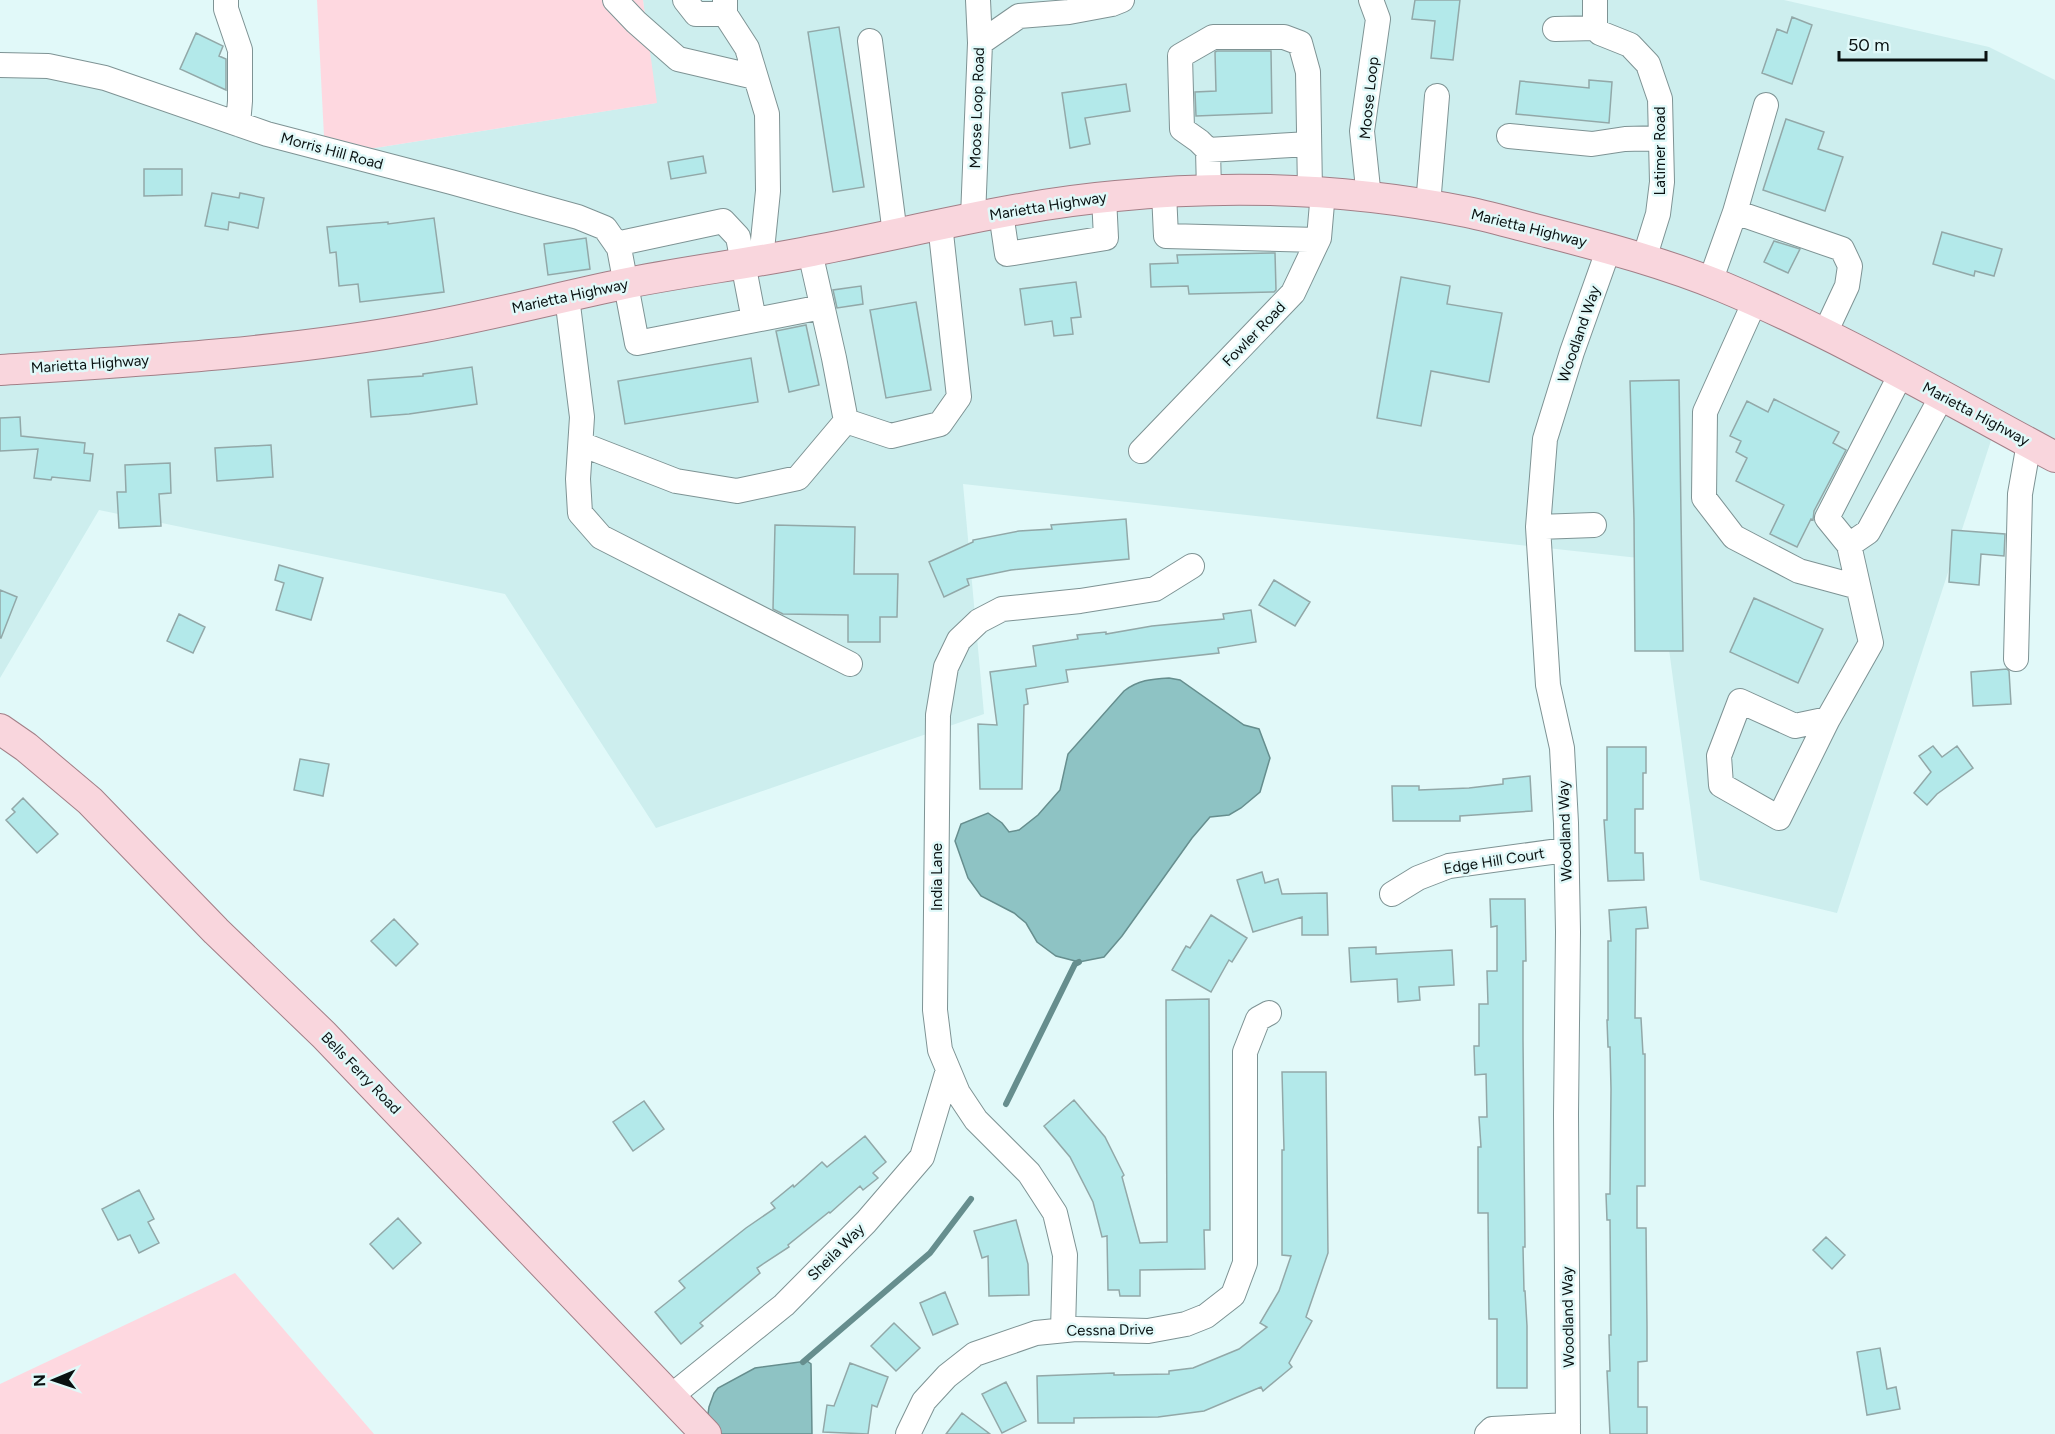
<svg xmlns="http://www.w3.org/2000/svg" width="2055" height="1434" viewBox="0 0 2055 1434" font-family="Figtree,sans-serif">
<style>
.built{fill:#cdeeee}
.green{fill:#fed8e0}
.water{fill:#8ec3c4;stroke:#668e8e;stroke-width:1.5}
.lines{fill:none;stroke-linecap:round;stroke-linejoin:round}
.stream{stroke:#668e8e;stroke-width:6}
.building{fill:#b3e9ea;stroke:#92a8a8;stroke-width:1.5}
.minor-casing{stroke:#7e9394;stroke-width:26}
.major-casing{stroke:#a27f87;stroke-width:32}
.minor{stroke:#fff;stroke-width:24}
.major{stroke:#f9d6dd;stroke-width:30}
.labels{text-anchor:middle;stroke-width:5;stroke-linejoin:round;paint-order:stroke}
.street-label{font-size:15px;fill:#091111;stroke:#e1f9f9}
</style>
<rect width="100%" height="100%" fill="#e1f9f9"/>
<path class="built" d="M643,0H1784L1989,47L2055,80V449L1998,419L1837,913L1700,880L1657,560L963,484L984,714L656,828L505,594L99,510L0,678V68L201,107L325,156L656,103Z"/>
<path class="green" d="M317,0H643L657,103L325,156Z
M235,1273L374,1434H0V1384Z"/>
<path class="water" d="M1169,678L1180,680L1244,725L1259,729L1270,758L1260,792L1241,808L1229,815L1210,817L1192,838L1122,936L1104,957L1079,962L1056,956L1037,942L1026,923L1014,913L981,896L968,878L955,841L961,824L988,813L1002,823L1009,832L1019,830L1038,815L1060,790L1068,754L1124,691C1138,680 1151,679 1169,678Z
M807,1361L811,1364L812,1434H705L709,1407L714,1393L718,1388L755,1368Z"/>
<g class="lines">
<path class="stream" d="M1006,1104L1075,964L1079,962
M803,1362L930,1253L971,1199"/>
</g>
<path class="building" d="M1415,0H1460L1453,60L1431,58L1435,21L1412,19Z
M1792,17L1812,25L1792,84L1762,73L1777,29L1787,33Z
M839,27L864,187L833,192L808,32Z
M196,33L223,46L219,56L226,59V90L180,69Z
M1217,51H1271L1272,113L1196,116L1195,92L1216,91L1215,52Z
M1589,80L1612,82L1609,123L1516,114L1520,81L1589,88Z
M1126,84L1130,111L1085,118L1090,144L1070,148L1062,93Z
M1786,119L1824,132L1818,149L1843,157L1825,211L1763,190Z
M703,156L706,173L671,179L668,162Z
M144,169H182V195L144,196Z
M212,193L239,198L240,193L264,198L258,228L229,222L228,230L205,226Z
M434,218L444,292L360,302L358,284L339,286L336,252L330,253L327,227L388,222V224Z
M1942,232L2002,249L1994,276L1975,271L1974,276L1933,264Z
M586,238L590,269L548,275L544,244Z
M1774,241L1800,249L1788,273L1764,262Z
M1275,253L1276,290L1274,292L1189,294L1188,286L1151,287L1150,264L1178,263L1177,255Z
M1401,277L1450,286L1447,304L1502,313L1489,382L1431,371L1421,426L1377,418Z
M1076,282L1081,317L1071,318L1073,334L1054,336L1052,321L1025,325L1020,289Z
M861,286L863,304L837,308L833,290Z
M916,302L931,390L886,398L870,310Z
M806,325L819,385L789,392L776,331Z
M751,358L758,402L625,424L618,381Z
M472,367L477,404L409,414L371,417L368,380L423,376V374Z
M1679,380L1683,651H1635L1634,519L1630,381Z
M1774,399L1839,432L1833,443L1846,450L1814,511L1813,520L1811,519L1797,547L1770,534L1784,505L1736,481L1747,458L1736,452L1741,441L1730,436L1747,401L1768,412Z
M20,417L21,436L85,443L84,453L93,454L90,481L52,477L51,480L34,478L38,449L0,451V418Z
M271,445L273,477L217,481L215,448Z
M170,463L171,493L159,494L161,526L119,528L117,492H126L125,465Z
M1126,519L1129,559L1011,570L967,579L969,585L944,597L929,562L973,542V540L1019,531L1052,529L1051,525Z
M775,525L855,527L854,574H898L897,617H880V642H848V615L783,614L773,609Z
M1952,530L2005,534L2004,556L1981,554L1979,585L1949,582Z
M279,565L323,578L311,620L276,610L284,583L275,580Z
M1274,580L1310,602L1295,626L1259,605Z
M0,590L17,597L1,638H0Z
M1754,598L1823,629L1798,683L1730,652Z
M1251,610L1256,642L1218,648L1219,653L1066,670L1068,682L1026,689L1028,704L1024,705L1022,789H980L978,724L997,725L990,672L1036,666L1033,646L1078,639L1077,635L1106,632V634L1152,626L1224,619L1223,614Z
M179,614L205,627L193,653L167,641Z
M2007,669L2009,671L2011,704L1973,706L1971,672Z
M1933,746L1942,757L1957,746L1973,768L1937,794L1927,805L1914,793L1931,772L1919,756Z
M1607,747H1646V773H1643V809H1635V853H1643L1644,880L1608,881L1604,820H1607Z
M300,759L329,764L323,796L294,790Z
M1530,776L1532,811L1460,816V821H1393L1392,786H1419V790L1469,788L1503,784V779Z
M23,798L58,834L37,853L6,820L15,812L12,809Z
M1262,872L1265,883L1278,879L1282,894L1327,893L1328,935H1302V917L1253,932L1237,880Z
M1490,899H1525L1526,961H1523V1040L1525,1247H1523L1524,1291H1525L1527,1326V1388H1497V1319H1489L1488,1213H1478V1147H1481L1479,1117H1487L1486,1074L1475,1075L1474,1046H1479V1004H1488L1487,971H1497V926L1491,927Z
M1646,907L1648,928L1636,929L1635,1018H1641L1643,1054H1645V1186H1637V1228H1646L1647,1327V1361L1638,1362V1407H1647V1434H1610L1607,1371H1610L1609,1335H1611L1610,1220H1607L1606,1194H1610L1611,1089L1610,1047H1608L1607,1020H1608V941H1611L1609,910Z
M1211,915L1247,938L1232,962L1229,960L1211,992L1172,970L1186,946L1190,948Z
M394,919L418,944L396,966L371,941Z
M1376,947V954L1452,950L1454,985L1419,987L1420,1000L1398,1002L1397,979L1351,982L1349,948Z
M1209,999L1210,1230H1204L1205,1269L1140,1270V1296H1120L1119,1290H1108L1107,1236L1102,1237L1093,1202L1070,1157L1044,1126L1074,1100L1105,1137L1124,1175L1122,1177L1140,1243L1167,1242L1166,1000Z
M1282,1072H1326L1328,1253L1306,1317L1312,1321L1289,1363L1292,1367L1263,1391L1261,1387L1204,1411L1158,1417L1074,1418V1423H1038L1037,1376L1114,1373V1375L1169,1374V1371L1193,1368L1239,1349L1267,1327L1260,1323L1279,1291L1291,1256L1282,1255V1150H1284Z
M644,1101L664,1129L633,1151L613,1122Z
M865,1136L886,1162L873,1173L878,1178L863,1190L860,1186L830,1213L829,1212L788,1245L789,1247L757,1268L760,1273L700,1323L703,1326L681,1344L655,1312L685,1288L679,1281L746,1228L775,1208L771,1203L793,1185L794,1187L822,1162L827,1167Z
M139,1190L154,1219L148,1222L159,1243L139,1253L130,1235L118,1240L102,1209Z
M398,1218L421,1243L393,1269L370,1244Z
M1016,1220L1028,1264L1029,1295L989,1296L988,1256L982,1258L974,1231Z
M1826,1237L1845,1255L1832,1269L1813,1250Z
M945,1292L958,1324L933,1335L920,1303Z
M894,1323L920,1348L896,1371L871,1346Z
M1880,1348L1887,1389L1896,1387L1900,1409L1867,1415L1857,1352Z
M850,1363L888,1377L877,1407L872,1405L868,1434L823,1432L827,1405L834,1406Z
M1006,1382L1026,1421L1002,1433L982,1394Z
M962,1413L990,1434H946Z"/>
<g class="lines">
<defs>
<path id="minor" d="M226,0V9L240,50V101L238,124
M615,0L636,22L678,59L755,77
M685,0L696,14H725
M725,0V14L747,48L767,114L768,191L761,260
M1595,0V28L1600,33L1630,45L1648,64L1660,99L1662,182L1658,214L1644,259
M1555,29L1595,28
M870,41L895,234
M980,43L1019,16L1069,12L1112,4L1122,0
M0,65L48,66L105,78L267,134L451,182L578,217L605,228L619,248L637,343L822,307
M1509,136L1592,144L1625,139L1661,138
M1208,150L1309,144
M1209,191L1208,150L1199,141L1182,129L1180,56L1213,37H1284L1300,43L1308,72L1310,191
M1164,193L1166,236L1318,240
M1369,198L1362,131L1378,19L1371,0
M1428,205L1437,96
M1735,212L1842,249L1850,266L1847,286L1825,333
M1001,213L1007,254L1106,238L1104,197
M973,217L980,43L978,0
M616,244L723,221L738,237L754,320
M1710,282L1735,212L1766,105
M567,297L582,417L578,479L580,513L601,537L850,664
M1755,301L1705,412L1704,498L1734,537L1799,571L1858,587
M846,421L891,436L940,424L959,397L940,224
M581,444L676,481L737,491L798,478L846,421L834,358L810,252
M1141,451L1293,293L1319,238L1323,192
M1538,527L1594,525
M1849,545L1868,532L1942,396
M2016,659L2020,494L2029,443
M1828,719L1795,726L1740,701L1719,756L1721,785L1779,818L1828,719L1871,643L1849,545L1827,518L1901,374
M1392,894L1418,878L1449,866L1566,850
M1063,1330L1065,1255L1055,1213L1029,1173L976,1120L958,1093L940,1050L935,1010L938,715L946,667L959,640L979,621L1002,609L1080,601L1155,589L1192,566
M670,1397L784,1305L866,1222L922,1157L948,1070
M908,1434L924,1401L947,1376L975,1354L1036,1333L1076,1329L1148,1331L1186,1324L1206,1316L1233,1295L1245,1263V1052L1258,1019L1269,1013
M1487,1434L1492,1429L1568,1425
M1568,1434L1566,1115L1568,932L1566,823L1562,748L1548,685L1538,527L1545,439L1572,352L1609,248"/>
<path id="major" d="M0,370C142,361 285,353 425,327C491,315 557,298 623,284C685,271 749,264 812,251C913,232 1013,205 1116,196C1233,184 1351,189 1467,212C1495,218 1522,226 1550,233C1608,248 1667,264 1723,287C1838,335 1945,398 2055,457
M0,729L26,747L90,801L216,931L324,1035L706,1434"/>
</defs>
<use href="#minor" class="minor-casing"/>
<use href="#major" class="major-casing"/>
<use href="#minor" class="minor"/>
<use href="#major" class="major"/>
</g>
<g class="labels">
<g class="street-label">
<text transform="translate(1369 98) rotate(-84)" y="5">Moose Loop</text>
<text transform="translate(977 108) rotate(-88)" y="5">Moose Loop Road</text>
<text transform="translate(332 151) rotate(15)" y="5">Morris Hill Road</text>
<text transform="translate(1660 151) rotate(-90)" y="5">Latimer Road</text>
<text transform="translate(1048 206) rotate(-9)" y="5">Marietta Highway</text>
<text transform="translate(1529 228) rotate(14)" y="5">Marietta Highway</text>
<text transform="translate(570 296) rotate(-12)" y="5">Marietta Highway</text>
<text transform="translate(1254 334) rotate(-46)" y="5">Fowler Road</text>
<text transform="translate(1579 334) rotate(-71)" y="5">Woodland Way</text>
<text transform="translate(90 364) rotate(-4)" y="5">Marietta Highway</text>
<text transform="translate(1976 414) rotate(28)" y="5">Marietta Highway</text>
<text transform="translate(1565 831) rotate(-92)" y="5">Woodland Way</text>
<text transform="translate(1494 861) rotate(-9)" y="5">Edge Hill Court</text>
<text transform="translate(937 877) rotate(-90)" y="5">India Lane</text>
<text transform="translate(361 1073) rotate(46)" y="5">Bells Ferry Road</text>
<text transform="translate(836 1252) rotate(-45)" y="5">Sheila Way</text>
<text transform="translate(1568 1317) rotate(-91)" y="5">Woodland Way</text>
<text transform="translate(1110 1330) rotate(-1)" y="5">Cessna Drive</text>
</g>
</g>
<g transform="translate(54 1380) rotate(268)" stroke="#e1f9f9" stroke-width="4.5" paint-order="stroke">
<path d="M0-4.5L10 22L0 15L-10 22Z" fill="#091111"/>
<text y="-9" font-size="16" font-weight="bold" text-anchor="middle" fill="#091111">N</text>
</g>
<path d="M1839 51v9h147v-9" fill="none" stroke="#091111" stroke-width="3"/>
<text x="1848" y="51" font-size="18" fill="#091111" stroke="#e1f9f9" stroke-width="4.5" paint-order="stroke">50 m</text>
</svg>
